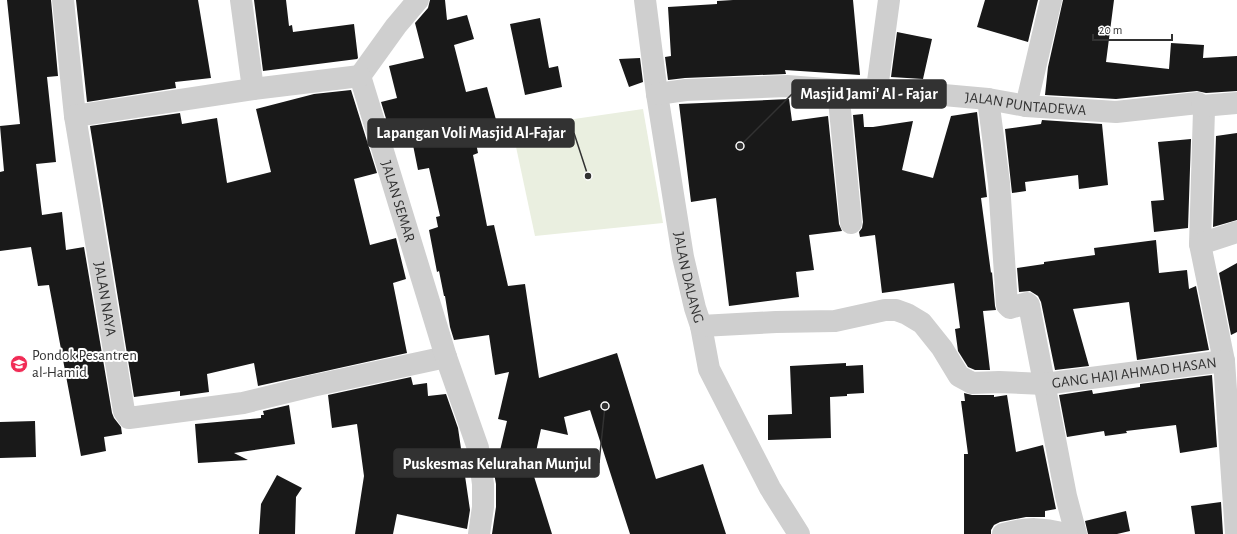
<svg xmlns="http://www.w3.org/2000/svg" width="1237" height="534" viewBox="0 0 1237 534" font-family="'Alegreya Sans',sans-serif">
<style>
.green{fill:#eaefe0}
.building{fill:#191919}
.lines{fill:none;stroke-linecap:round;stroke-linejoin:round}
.street{stroke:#cfcfcf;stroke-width:22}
.labels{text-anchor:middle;stroke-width:4;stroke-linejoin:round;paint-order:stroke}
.street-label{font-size:15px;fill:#323232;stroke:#fff}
.poi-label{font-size:15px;fill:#323232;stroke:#fff;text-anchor:start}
.leader{fill:none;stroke:#323232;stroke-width:1.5}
.callout-dot{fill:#323232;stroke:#fff;stroke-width:1.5}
.callout{fill:#323232;stroke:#323232;stroke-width:1.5}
.callout-label{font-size:16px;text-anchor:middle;font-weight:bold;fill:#fff}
</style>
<rect width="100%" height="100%" fill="#fff"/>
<path class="green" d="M643,109L663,223L535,236L512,128Z"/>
<path class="building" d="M7,0H51L58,76L47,77L56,162L36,164L42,215L62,212L66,250L84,247L112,413L114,418L121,427L122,434L104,437L106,451L81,456L49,285L38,286L31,247L0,251V172L4,171L0,126L20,124Z
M76,0H198L211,78L175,82L176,88L87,102Z
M254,0H286L289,26L292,25L293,32L354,24L358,58L357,59L263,71Z
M430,0H445L447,20L467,15L474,39L454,45L466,92L487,87L501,138L476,143L478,153L473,155L487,226L494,225L508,286L525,284L539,378L617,353L656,479L703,464L726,534H630L590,410L564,417L568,435L541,429L532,470L552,534H492L496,507V484L492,462L497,463L507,421L498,419L509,372L495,375L489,335L454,340L450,327L445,296H444L439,271L437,272L429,230L438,227L436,217L440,216L429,168L418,170L410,130L391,135L381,102L397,98L389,66L424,58L415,23L428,8Z
M733,0H853L860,75L785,70L786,74L685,78L668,80L665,57L671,56L668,7L717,4V1Z
M985,0H1038L1028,42L977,27Z
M1063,0H1114L1106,62L1169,69L1171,43L1204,45L1203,58L1237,56V91L1206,93L1197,91L1116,99L1045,95L1048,67Z
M540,18L549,68L558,66L562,87L525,95L510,24Z
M897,32L932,39L923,79L891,77Z
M640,58L643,82L629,87L619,59Z
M351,90L377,173L354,179L370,245L396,238L406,279L393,283L407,353L258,386L254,363L207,374L209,392L180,396V391L134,397L90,126L180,113L182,124L217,118L227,183L271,172L256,109L314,94Z
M789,99L792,121L828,116L839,224L842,231L809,235L814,270L796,272L799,297L729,306L716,198L691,202L679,104Z
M977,112L987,197L981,198L991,273L992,272L995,306L996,310L983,311L990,370H975L968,367L958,351L955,329L960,328L954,283L882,293L875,235L860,237L859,232L862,228L863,222L853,115L863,114L864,127H873L913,121L902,170L933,178L951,116Z
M1042,120L1102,124L1108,185L1079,189L1078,175L1025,182L1026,191L1012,193L1005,129L1041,124Z
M1237,133V220L1213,227L1216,136Z
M1191,139L1188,228L1154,232L1151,201L1164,200L1158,142Z
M1156,240L1159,273L1187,270L1189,289L1196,286L1209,350L1137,360L1129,302L1073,309L1089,366L1055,370L1041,302L1038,296L1030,291L1019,292L1017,268L1044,264V262L1095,255L1094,248Z
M1237,263V332L1231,335L1219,273Z
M846,363V366L863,365L864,393L847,394V396L830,397L831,438L768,440V415L792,414L790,366Z
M1212,375L1217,447L1180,453L1176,425L1126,431L1127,433L1105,436L1104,431L1067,437L1059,395L1092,390L1093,394L1140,387V384Z
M411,377L413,385L427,383L428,396L446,394L458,428L470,510L467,529L397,514L393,534H355L364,476L357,424L332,428L328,395Z
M964,393L972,395H994V397L1007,395L1016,452L1043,445L1056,509L1045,511V517H1026L1000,522L994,525L991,530V534H964V454H968L961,401H965Z
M289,405L295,444L234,453L248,460L198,463L195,424L261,418V415H264L263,411Z
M35,421L36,457L0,458V422Z
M277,475L302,488L296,497L295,534H259L261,504Z
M1221,502L1223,534H1195L1191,506Z
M1126,511L1130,531L1117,534H1088L1085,521Z"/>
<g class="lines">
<g class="street">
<path id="s1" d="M63,0L75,116L124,411L129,418L243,403L312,386L446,357"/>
<path d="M241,0L253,89"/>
<path id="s2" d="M645,0L657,94L683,257L695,308L701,326L709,369L770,488L799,534"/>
<path id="s3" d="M360,76L446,357L478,448L483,484V507L479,534"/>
<path d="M360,76L396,26L418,0"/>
<path d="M877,89L889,0"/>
<path d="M838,90L851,223"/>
<path id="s4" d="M657,94L686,90L787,86L838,90L877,89L988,99L1026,106L1116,112L1198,103L1202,106L1204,110L1200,244L1224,361L1236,534"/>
<path d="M988,99L999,183L1007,305L1010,308L1027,303L1029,305L1066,496L1076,534"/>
<path d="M1026,106L1051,0"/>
<path d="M1202,106L1237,103"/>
<path d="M75,116L253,89L360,76"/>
<path d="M1200,244L1237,232"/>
<path id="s5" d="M701,326L776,322L835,321L885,310H896L907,314L922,323L942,348L959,376L972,383L999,382L1044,384L1224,361"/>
<path d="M1003,534C1029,527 1041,528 1067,534"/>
</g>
</g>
<defs>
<symbol id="school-disc" viewBox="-11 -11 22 22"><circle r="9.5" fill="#f12c56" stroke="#fff"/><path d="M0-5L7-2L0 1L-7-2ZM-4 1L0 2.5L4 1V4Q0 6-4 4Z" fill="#fff"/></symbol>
</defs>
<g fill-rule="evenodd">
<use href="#school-disc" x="9" y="354" width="20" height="20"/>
</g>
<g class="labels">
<g class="street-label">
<text dy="5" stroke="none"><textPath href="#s4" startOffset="370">JALAN PUNTADEWA</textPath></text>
<text dy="5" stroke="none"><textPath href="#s3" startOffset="131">JALAN SEMAR</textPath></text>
<text dy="5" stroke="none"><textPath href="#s2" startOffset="281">JALAN DALANG</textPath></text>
<text dy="5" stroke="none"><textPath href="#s1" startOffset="302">JALAN NAYA</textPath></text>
<text dy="5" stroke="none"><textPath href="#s5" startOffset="468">GANG HAJI AHMAD HASAN</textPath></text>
</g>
<g class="poi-label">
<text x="32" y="360">Pondok Pesantren<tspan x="32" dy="17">al-Hamid</tspan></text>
</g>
</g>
<path class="leader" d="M740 146L792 94M588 176L574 133M605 406L599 463"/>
<g class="callout-dot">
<circle cx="740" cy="146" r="4"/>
<circle cx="588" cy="176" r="4"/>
<circle cx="605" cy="406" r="4"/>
</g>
<g class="callout">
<rect x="792" y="80" width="154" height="28" rx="4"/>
<rect x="368" y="119" width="206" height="28" rx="4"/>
<rect x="394" y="449" width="205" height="28" rx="4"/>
</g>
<g class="callout-label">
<text x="869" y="99">Masjid Jami' Al - Fajar</text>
<text x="471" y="138">Lapangan Voli Masjid Al-Fajar</text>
<text x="497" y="469">Puskesmas Kelurahan Munjul</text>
</g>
<path d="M1093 34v6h79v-6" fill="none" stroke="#323232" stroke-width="2"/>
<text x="1099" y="34" font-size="12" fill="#323232" stroke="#ffffff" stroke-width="3" paint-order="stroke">20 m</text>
</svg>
